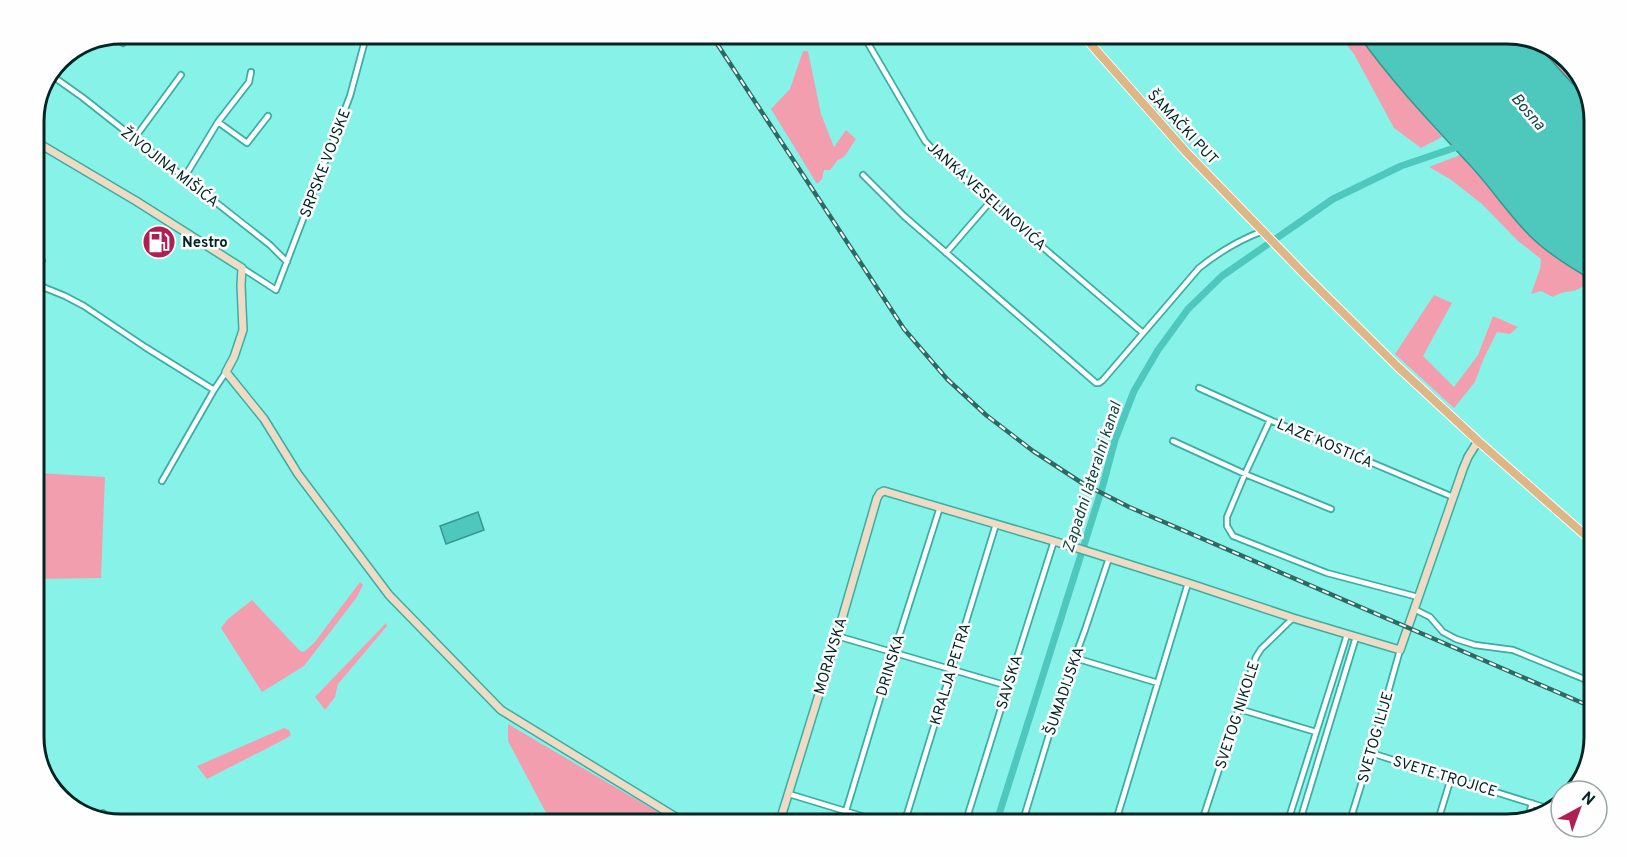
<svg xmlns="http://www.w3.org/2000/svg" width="1627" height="857" viewBox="0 0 1627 857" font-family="Overpass,sans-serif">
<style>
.green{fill:#f29eaf}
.water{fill:#4ec8bd;stroke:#37978e;stroke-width:1.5}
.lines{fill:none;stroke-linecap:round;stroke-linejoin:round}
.canal{stroke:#4ec8bd;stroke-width:7}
.street-casing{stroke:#3bada3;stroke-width:8}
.secondary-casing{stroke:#3bada3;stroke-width:10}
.primary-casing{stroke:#fff;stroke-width:10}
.street{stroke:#fff;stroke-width:4.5}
.secondary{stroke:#efdac3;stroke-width:7}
.primary{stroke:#dfb686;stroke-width:8}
.rail-casing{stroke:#2e6a64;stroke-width:4.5}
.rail{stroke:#fefefe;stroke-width:2;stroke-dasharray:7;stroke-linecap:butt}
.labels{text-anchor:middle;stroke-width:5;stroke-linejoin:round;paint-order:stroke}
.street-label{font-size:15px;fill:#012522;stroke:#fefefe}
.poi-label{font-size:15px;font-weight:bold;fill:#012522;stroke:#fefefe;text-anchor:start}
.water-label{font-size:16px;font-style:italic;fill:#134944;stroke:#fefefe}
.rim{fill:none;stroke:#012522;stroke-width:3}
</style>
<rect width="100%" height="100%" fill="#87f3e8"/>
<path class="green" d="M1337,33H1357C1383,70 1413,103 1442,137L1421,148L1394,128L1354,54Z
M1532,39L1546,42L1579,72L1589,102Z
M803,51H808L821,114L834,147L846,130L856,139L844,157L838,160L830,170H824L822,179L817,184L771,109L790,89Z
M1460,155C1488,184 1510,218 1540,245C1556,259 1575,270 1594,281V293L1582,287C1571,294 1566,289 1553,297L1541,291L1531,294L1540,269L1541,259L1517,240L1482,204L1450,179L1429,167Z
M1434,295L1452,303L1423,356L1454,387L1478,355L1493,316L1518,327L1510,334L1497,332L1483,360L1475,382L1454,408L1395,354Z
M33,385L36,386L38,473L105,477L101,578L33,579Z
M360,582L363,585L357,597L304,666L262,692L221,628L228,619L252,600L300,651L304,652L314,643Z
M386,623L387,626L338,684L335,697L325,710L315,697Z
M508,724L678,824H552L508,741Z
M284,728L289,730L291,735L285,739L207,779L197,766Z"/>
<path class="water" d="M1357,33H1506L1532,39L1589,102L1594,115V281C1571,268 1548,254 1530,236C1507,213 1490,186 1467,162C1429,121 1390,80 1357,33Z
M478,512L484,530L446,544L440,526Z"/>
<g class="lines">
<path class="canal" d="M996,824L1103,485L1115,440L1134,391L1158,350L1188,309L1222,276L1333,199L1401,166L1460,146"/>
<defs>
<path id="street" d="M862,33L925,141L938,155L990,202L1143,333
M113,36L123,43
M51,75L82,97L270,245L287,262
M218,122L247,143L268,116
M134,139L181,75
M863,175L904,216L1096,383H1099L1103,380L1199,268C1219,252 1239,240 1263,231
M184,178L218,122L249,82L251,72
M946,253L990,202
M33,255L42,261L33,271
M242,268L276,290L350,96L367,33
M33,283L65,296L84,306L145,347L214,390
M33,325L37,333L33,345
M1199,388L1270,420L1453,497
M1270,420L1245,474L1227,517V526L1233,536L1327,573L1418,597
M1173,441L1245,474L1331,509
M162,481L214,390L226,372
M1414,609L1430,617L1443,632L1456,639L1475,645L1513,650L1594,683
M837,636L1008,686
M1075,658L1158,683
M1239,709L1316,732
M1371,753L1553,810
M789,794L888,824
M93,817L103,813L109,821
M1528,818L1532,803
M842,824L894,652L940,507
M904,824L996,524
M965,824L1008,686L1054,541
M1022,824L1062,692L1085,630L1109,558
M1115,824L1188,583
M1201,824L1256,657L1261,649L1293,618
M1287,824L1347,635
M1299,824L1356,637
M1349,824L1371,753L1400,650
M1437,824L1451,778"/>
<path id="secondary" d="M33,140L136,201L242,268L241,285L243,330L234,357L226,372L264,419L298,474L389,595L501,710L687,824
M779,824L837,636L877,498L880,493L884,491L1077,548L1188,583L1293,618L1400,650L1463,469L1468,457L1478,441"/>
<path id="primary" d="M1081,33L1186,152L1308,278L1397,366L1478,441L1594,543"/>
</defs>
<use href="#street" class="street-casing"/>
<use href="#secondary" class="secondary-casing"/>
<use href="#primary" class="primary-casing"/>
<use href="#street" class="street"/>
<use href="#secondary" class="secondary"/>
<use href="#primary" class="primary"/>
<defs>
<path id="rail" d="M710,33L904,329L947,379L986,415L1033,451L1082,483L1129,507L1594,708"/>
</defs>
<use href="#rail" class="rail-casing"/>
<use href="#rail" class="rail"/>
</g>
<defs>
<symbol id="fuel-disc" viewBox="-11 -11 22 22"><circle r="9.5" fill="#b01f52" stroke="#fefefe"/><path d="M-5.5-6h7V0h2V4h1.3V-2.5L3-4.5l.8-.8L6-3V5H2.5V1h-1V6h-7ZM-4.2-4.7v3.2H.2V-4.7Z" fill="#fff"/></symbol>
</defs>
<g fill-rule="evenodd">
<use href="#fuel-disc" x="140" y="223" width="38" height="38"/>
</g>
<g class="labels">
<g class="street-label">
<text transform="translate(1183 127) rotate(47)" y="5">ŠAMAČKI PUT</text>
<text transform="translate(325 163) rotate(-69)" y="5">SRPSKE VOJSKE</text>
<text transform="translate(170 167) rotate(38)" y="5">ŽIVOJINA MIŠIĆA</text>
<text transform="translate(987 196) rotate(42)" y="5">JANKA VESELINOVIĆA</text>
<text transform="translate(1325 443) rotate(23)" y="5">LAZE KOSTIĆA</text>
<text transform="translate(830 656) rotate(-73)" y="5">MORAVSKA</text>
<text transform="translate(890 665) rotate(-73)" y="5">DRINSKA</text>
<text transform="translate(950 674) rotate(-73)" y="5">KRALJA PETRA</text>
<text transform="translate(1009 682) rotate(-73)" y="5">SAVSKA</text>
<text transform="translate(1064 691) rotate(-71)" y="5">ŠUMADIJSKA</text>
<text transform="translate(1237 715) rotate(-72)" y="5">SVETOG NIKOLE</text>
<text transform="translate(1375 737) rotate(-74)" y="5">SVETOG ILIJE</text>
<text transform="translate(1445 776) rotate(17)" y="5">SVETE TROJICE</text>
</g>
<g class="poi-label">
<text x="182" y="247">Nestro</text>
</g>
<g class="water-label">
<text transform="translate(1529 111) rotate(49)" y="6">Bosna</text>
<text transform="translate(1091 477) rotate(-72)" y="6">Zapadni lateralni kanal</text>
</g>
</g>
<path d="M0 0H1627V857H0ZM121 44H1507A77 77 0 0 1 1584 121V737A77 77 0 0 1 1507 814H121A77 77 0 0 1 44 737V121A77 77 0 0 1 121 44Z" fill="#fefefe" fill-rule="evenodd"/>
<path class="rim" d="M121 44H1507A77 77 0 0 1 1584 121V737A77 77 0 0 1 1507 814H121A77 77 0 0 1 44 737V121A77 77 0 0 1 121 44Z"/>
<g transform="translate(1579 809) rotate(41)"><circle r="28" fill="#fefefe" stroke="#99a7a6" stroke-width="1.5"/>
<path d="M0-4.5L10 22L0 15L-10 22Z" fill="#b01f52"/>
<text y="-9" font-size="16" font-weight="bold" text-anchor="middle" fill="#012522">N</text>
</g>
</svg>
